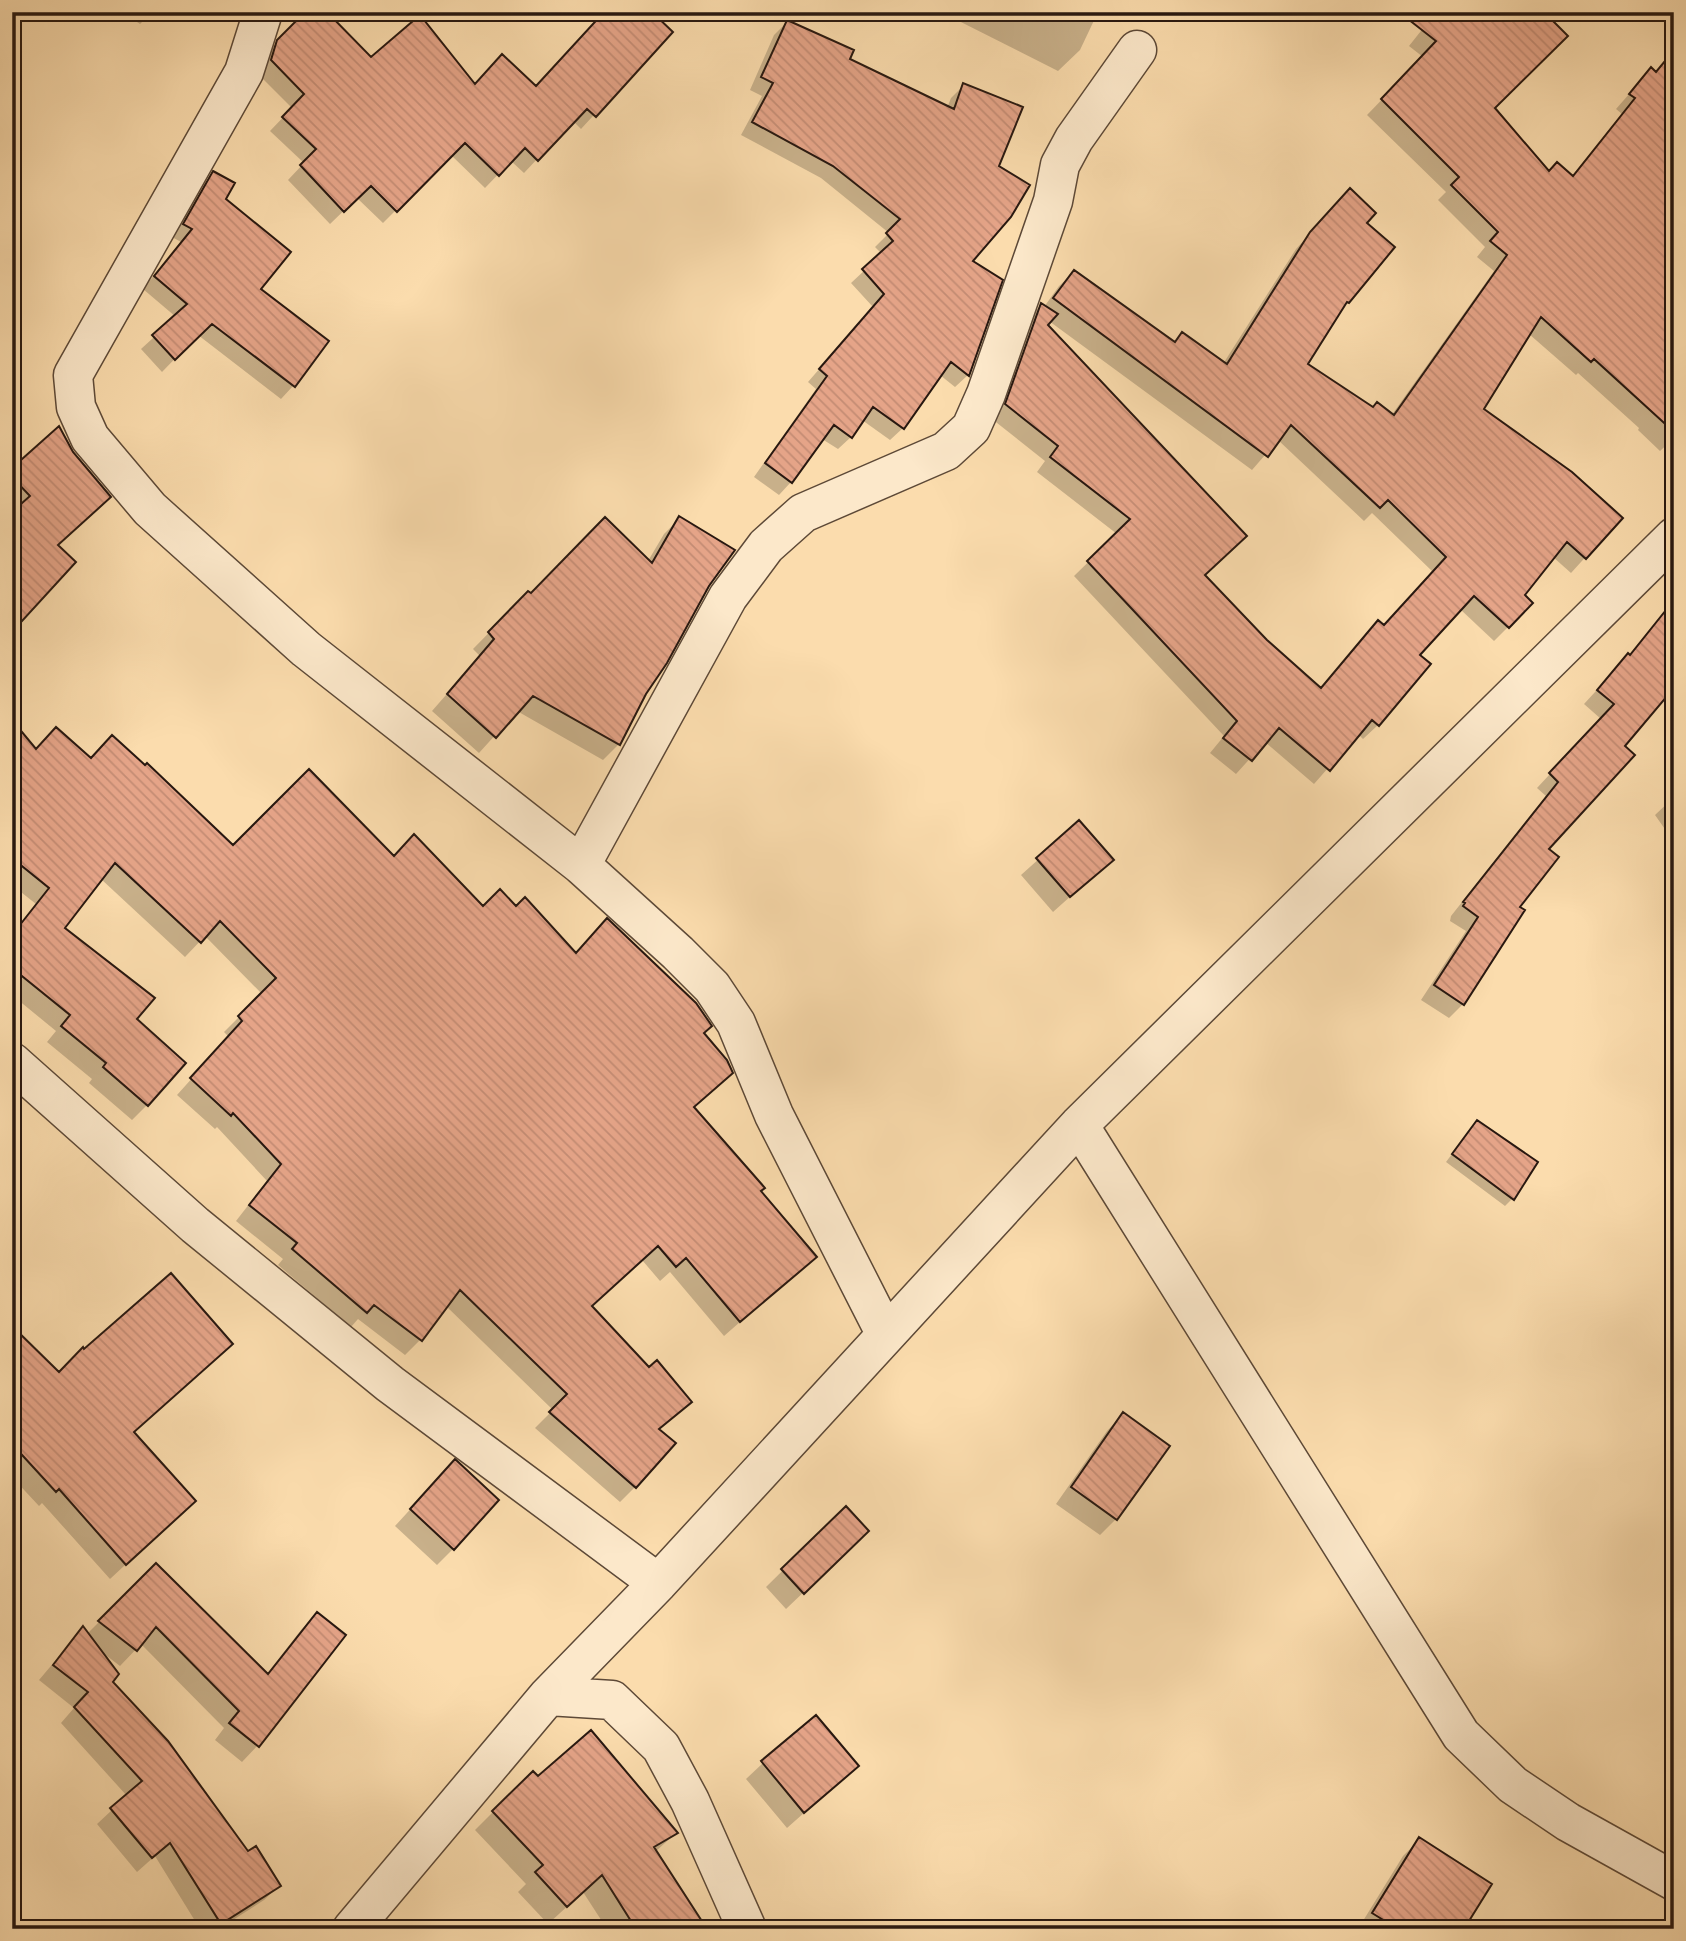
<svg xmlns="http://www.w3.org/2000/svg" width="1686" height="1941" viewBox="0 0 1686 1941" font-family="Cardo,serif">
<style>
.shadow{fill:#0003;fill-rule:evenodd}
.building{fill:url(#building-back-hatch);stroke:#281810;stroke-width:2}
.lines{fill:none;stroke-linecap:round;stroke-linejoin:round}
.minor-casing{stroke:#5d4937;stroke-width:41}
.minor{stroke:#fce8ca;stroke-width:38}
</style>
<defs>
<pattern id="building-back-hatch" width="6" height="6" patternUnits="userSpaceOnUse" patternTransform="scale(1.75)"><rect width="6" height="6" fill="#e5a488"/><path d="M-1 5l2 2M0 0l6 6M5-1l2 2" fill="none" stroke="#c48c74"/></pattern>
</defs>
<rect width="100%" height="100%" fill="#fbdcad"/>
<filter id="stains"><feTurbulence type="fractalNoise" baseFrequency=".00286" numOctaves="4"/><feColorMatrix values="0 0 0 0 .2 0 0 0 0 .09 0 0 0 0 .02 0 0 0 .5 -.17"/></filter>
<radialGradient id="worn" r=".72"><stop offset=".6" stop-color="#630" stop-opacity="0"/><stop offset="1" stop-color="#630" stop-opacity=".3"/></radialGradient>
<path class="shadow" d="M122,12H152L140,24Z
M308,12L371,59L475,86L536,88L670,32L581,129L573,121L524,173L511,161L485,188L451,155L383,223L357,198L330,224L288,180L304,163L270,131L292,108L258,74L264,55Z
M941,12H1098L1080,50L1058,71Z
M1436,12L1493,108L1549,173L1571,177L1622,114L1616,109L1651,69L1674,274V438L1660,451L1638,430L1639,428L1578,373L1576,375L1529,334L1482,410L1621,518L1571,573L1553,557L1522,595L1508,627L1494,641L1460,609L1418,655L1378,725L1363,739L1358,734L1314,784L1265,742L1236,774L1210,753L1224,736L1074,576L1117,534L1037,472L1045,461L992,419L1027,320L1041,305L1044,307L1059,286L1074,272L1173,343L1182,334L1223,364L1296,249L1336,205L1364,223L1348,302L1341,309L1306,364L1373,409L1391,416L1494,271L1477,257L1485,247L1438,200L1446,192L1367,115L1423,57L1409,46ZM1049,321L1252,470L1278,440L1364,521L1372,513L1433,572L1384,626L1378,622L1364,636L1320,689L1265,641L1203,575L1046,325Z
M787,22L847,60L947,108L951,98L964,85L997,167L970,262L968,375L955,387L940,375L903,428L890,440L862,420L851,437L838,449L822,439L791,482L779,495L754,477L816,389L808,382L873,307L851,283L882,254L875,247L889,233L821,178L741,135L762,96L750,90L774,35Z
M214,173L259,289L327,341L293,386L281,399L198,335L162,372L141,349L176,317L143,289L181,242L172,237L201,186Z
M58,429L56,546L12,629V471Z
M680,518L707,585L645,693L619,744L603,760L517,711L479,753L432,711L480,656L473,649L528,593L531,596L648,561L664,534Z
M1674,599V707L1663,699L1622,746L1546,849L1518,908L1522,911L1463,1004L1449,1018L1421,1000L1466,931L1450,921L1451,916L1546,796L1537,788L1601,719L1584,704L1628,656Z
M12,723L35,751L90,760L233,847L393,858L483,908H516L576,954L702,1034L693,1108L814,1257L724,1336L670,1272L660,1281L642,1260L590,1307L649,1369L690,1402L658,1431L635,1487L620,1502L535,1428L553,1410L446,1306L420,1340L405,1355L358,1319L351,1327L278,1265L283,1259L236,1221L267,1181L217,1127L215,1129L177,1095L229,1037L224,1032L262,994L205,936L185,957L101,879L62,928L135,1019L147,1105L132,1120L89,1083L92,1079L47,1042L56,1031L12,995V934L36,904L12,885Z
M1674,797V842L1655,815Z
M1079,823L1111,860L1053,912L1021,875Z
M1470,1130L1513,1198L1505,1206L1446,1162Z
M12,1328L59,1374L231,1344L133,1433L178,1516L110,1579L42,1503L39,1506L12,1477Z
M1123,1414L1116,1519L1100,1535L1056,1504L1107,1431Z
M439,1478L453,1549L437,1565L395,1526Z
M846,1508L851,1547L786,1609L766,1587Z
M156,1565L266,1675L301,1630L317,1614L258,1745L242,1762L215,1740L224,1728L141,1644L120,1666L103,1653L111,1682L247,1853L279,1886L264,1900L219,1929H200L155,1856L137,1872L97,1824L127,1796L61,1723L74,1708L39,1680L83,1628L87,1634Z
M763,1763L857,1766L787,1828L746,1779Z
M538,1778L676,1833L655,1852L705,1929H607L583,1892L548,1924L518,1892L526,1884L475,1830L493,1812Z
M1419,1840L1462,1929H1358L1403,1856Z"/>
<path class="building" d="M305,12H327L371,57L420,15L475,84L502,54L536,86L604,12H652L673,32L596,117L587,109L538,161L525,148L499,176L465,143L397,212L371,186L344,212L300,165L316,149L282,117L304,94L271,60L277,40Z
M1399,12H1544L1568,36L1495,108L1549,171L1557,162L1573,176L1635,98L1629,94L1651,67L1656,72L1674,50V432L1594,359L1591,362L1541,317L1484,409L1572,472L1623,518L1586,559L1567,542L1525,595L1533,603L1509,628L1474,596L1420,655L1431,664L1379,726L1372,720L1330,771L1279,728L1252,761L1223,738L1237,721L1087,561L1130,519L1050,457L1058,446L1005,404L1041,303L1058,314L1048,325L1247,536L1205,575L1267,640L1321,688L1378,620L1384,625L1446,557L1388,500L1380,508L1291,425L1268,457L1053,298L1074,270L1175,342L1182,332L1227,364L1310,232L1350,188L1376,213L1367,223L1395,247L1349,303L1347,302L1308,364L1373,407L1377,402L1394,415L1507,255L1490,241L1498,232L1451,185L1459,177L1381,99L1436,41Z
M787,20L854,50L850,59L954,109L963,83L1023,107L999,166L1030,185L1011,217L973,261L1003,280L969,376L951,362L904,429L873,407L852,438L834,425L792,483L765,463L827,376L819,369L884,294L862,269L893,241L886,233L900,219L833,166L752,122L773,83L761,77Z
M213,171L235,183L226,199L291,252L261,289L329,341L295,387L212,324L175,360L152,335L187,304L154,276L192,229L183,224Z
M59,426L73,452L111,497L58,545L76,562L12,632V512L30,496L12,477V468Z
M679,516L735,550L709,586L667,663L646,694L620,745L533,696L496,738L447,694L494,639L488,632L528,591L531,593L605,517L652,563Z
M1674,600V688L1625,746L1635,755L1549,849L1559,857L1520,907L1525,910L1464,1005L1434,985L1478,917L1463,906L1465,903L1463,902L1558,782L1549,773L1614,704L1597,690L1628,653L1630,655Z
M12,720L36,749L56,727L91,758L112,735L145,765L147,763L233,845L309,769L394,856L414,834L483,906L500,889L516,906L525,897L576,953L607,918L696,1003L712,1026L704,1033L727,1060L733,1073L694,1107L765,1188L761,1191L817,1257L740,1322L686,1258L676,1267L658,1246L592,1306L649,1367L657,1360L692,1402L659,1429L676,1443L636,1488L549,1412L567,1394L460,1290L422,1341L374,1305L367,1313L292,1249L297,1243L249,1205L281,1164L233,1113L231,1116L190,1078L242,1021L238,1016L276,978L220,921L201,943L115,863L65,928L155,998L137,1019L186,1063L148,1106L103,1067L106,1063L61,1026L70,1015L12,968V935L49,888L12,858Z
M1079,820L1114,860L1070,897L1036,858Z
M1477,1120L1538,1162L1514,1200L1452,1154Z
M171,1273L233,1344L134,1432L196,1501L126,1565L59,1489L56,1492L12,1444V1326L59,1372L83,1347L84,1349Z
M1123,1412L1170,1446L1117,1520L1071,1487Z
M455,1459L499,1500L454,1550L410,1509Z
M846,1506L869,1531L804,1594L781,1569Z
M156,1563L268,1674L317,1612L346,1635L259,1747L229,1723L239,1711L156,1627L137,1651L98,1621Z
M83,1626L119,1674L113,1682L168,1741L248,1851L256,1846L281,1886L221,1924L170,1843L152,1858L110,1808L142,1781L74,1707L88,1692L53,1665Z
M816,1715L859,1766L804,1813L761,1761Z
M591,1730L678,1833L654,1847L707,1929H636L602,1875L567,1907L535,1872L543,1865L492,1811L533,1771L538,1776Z
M1419,1837L1492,1884L1464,1929H1398L1372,1913Z"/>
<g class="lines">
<defs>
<path id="minor" d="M263,12L244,72L73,375L76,407L90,438L150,509L306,649L581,865L678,953L712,987L736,1023L774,1115L886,1335
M581,865L728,597L766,546L803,513L946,451L971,428L986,394L1053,201L1060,165L1074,139L1137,50
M12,1062L195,1225L390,1384L658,1583
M1079,1125L1461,1735L1513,1785L1568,1822L1674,1881
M548,1696L612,1700L661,1747L690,1801L747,1929
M352,1929L548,1696L658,1583L1079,1125L1674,537"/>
</defs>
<use href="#minor" class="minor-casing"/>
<use href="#minor" class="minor"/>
</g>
<rect width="1686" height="1941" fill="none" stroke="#fbdcad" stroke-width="42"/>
<rect x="14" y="14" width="1658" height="1913" fill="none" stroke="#281810" stroke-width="3.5"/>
<rect x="21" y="21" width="1644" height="1899" fill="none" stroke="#281810" stroke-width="2"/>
<rect width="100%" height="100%" filter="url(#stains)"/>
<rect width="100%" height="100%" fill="url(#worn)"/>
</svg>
